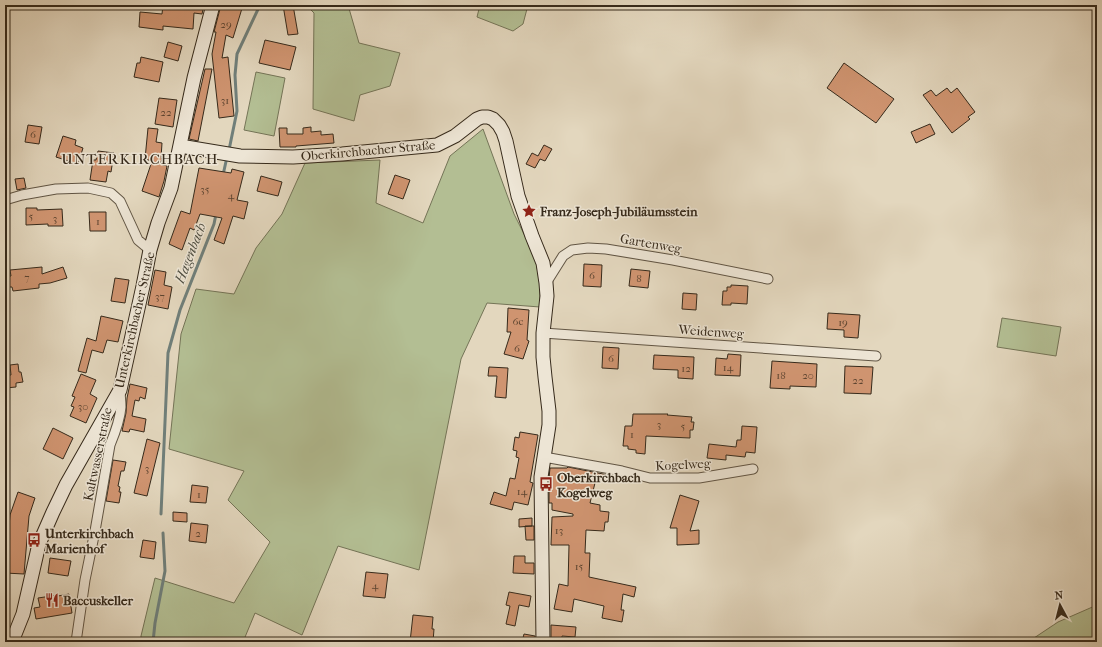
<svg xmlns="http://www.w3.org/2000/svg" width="1102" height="647" viewBox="0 0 1102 647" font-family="'IM FELL French Canon',serif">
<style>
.green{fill:#b3be93;stroke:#747457}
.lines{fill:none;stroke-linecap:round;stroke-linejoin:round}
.stream{stroke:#707f7a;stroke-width:3}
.building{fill:#cf9470;stroke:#362a1b}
.street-casing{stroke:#615544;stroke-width:11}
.secondary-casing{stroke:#362a1b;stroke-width:15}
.street{stroke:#ede5d5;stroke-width:9}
.secondary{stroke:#ede5d5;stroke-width:13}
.labels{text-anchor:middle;stroke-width:3;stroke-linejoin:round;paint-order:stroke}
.number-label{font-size:11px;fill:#5c4430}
.street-label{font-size:13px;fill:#362a1b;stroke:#ede5d5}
.poi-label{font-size:13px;font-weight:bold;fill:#362a1b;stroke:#ede5d5;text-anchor:start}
.water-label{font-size:14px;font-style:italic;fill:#4e4e42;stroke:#ede5d5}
.quarter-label{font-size:15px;letter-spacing:1px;fill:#362a1b;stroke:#ede5d5}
</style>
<rect width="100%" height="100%" fill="#e3d7be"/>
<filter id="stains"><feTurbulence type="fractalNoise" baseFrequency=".005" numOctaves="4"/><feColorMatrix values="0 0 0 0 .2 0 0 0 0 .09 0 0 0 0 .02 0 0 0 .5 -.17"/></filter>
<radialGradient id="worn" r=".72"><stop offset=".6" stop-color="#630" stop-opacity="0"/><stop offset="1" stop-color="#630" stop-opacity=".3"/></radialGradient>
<path class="green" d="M306,5H348L359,43L400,53L390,86L360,95L354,121L313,109L314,13Z
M480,5H528L523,24L513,31L477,17Z
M256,72L285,78L274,136L244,130Z
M483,129L514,214L535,256L540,285V307L487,303L461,359L419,570L338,546L302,635L255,613L243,642H141V636L155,578L234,603L270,542L228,500L244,471L169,449L181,334L196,289L234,294L256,248L282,214L305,163L380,160L376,203L423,223L450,156Z
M1002,318L1061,327L1056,356L997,347Z
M1097,605V642H1028L1058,622Z"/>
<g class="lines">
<path class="stream" d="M229,150L237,111L235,75L237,54L260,5
M223,175L227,157
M161,514L168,353L180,310L214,224L216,214
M153,642L155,623L165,571L163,533"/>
</g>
<path class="building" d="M163,5L185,7L186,5H204L202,14L194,13L193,29L163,26V30L139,27L140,12L162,14Z
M221,5H243L233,38L226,35L222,58L228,57L234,116L219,118L212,54L216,32H214Z
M283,5H293L298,34L288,35Z
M265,40L296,47L290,70L259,63Z
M168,42L182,46L178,61L164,57Z
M141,57L163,62L159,82L134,77L137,63H140Z
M844,63L894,99L876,123L827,88Z
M205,69H212L198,141L189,139Z
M947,88L951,93L957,88L975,112L968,117L970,119L952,133L923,95L931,90L936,96Z
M159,98L177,100L173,127L155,124Z
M930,124L935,134L916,143L911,132Z
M28,125L42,127L39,144L25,142Z
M311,127V132L321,131V135L333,134L334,143L296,146V147H280L279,128H287V134H303V128Z
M148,128L158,129L156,142L162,143L161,158L162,159L160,164L167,166L164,181L159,197L142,191L152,161L145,159Z
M63,136L76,140L75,145L83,148L78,164L56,157Z
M544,145L552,149L545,161L540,159L535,168L526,164L532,153L538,156Z
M98,151L114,153L111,172L108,171L106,182L90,180L93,160H96Z
M199,168L231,173L232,169L244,172L237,200L248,202L244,219L233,216L224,244L214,240L222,218L200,214L194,230L190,228L182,250L169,244L181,211L190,214Z
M395,175L410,180L403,199L388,194Z
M261,176L282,182L278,196L257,191Z
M24,178L26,188L17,190L15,179Z
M26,208H37V210L62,209L63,226H48V224L26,225Z
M89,212H106V231H90Z
M584,264L602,265L601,287L583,286Z
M42,267V274L63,267L67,278L50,283L39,284V288L13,291L12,287H5V276H11L10,270Z
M631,269L650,271L648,288L629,286Z
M155,270L166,272L164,285L172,287L168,309L148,305Z
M115,278L129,280L125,303L111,301Z
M731,285L748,286L747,304L731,303V305H722L723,291H727V287H731Z
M683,293L697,294L696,310L682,309Z
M508,308L529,310L527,340L529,341L523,359L504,354L511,332H507Z
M828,313L860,315L858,338L844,337V330L827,329Z
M101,316L123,321L118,342L107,340L103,353L92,350L86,373L78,371L87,338L96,341Z
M603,347L619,348L618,369L602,368Z
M728,354L741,355L740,376L715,375L716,358L727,359Z
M654,355L694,357L693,379L678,378V370L653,369Z
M772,361L817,364L816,387L790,386V389L770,388Z
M18,364L19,372H21L23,382L16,383V387L5,388V375H11L10,365Z
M845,366L873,367L871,394L844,393Z
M489,367L508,368L506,398L495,397L497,376H488Z
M81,374L96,380L90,394L97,398L86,423L70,416L74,407L71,406L75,397L72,396Z
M130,384L147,388L145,399L140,397L139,401L135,400L132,416L146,419L144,432L130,429L129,432L122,431L126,413L127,398Z
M633,414H668L667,415L692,417L691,422H694L693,430H690V438L646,436L645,454L636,453V450L628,449V446H623L625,426H632Z
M742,426L757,427L755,453L746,452L745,457L726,455V460L707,458L709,444L736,447L737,440H741Z
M53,428L73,438L63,459L43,449Z
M520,432L538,435L530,482L533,483L528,505L514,502L512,510L490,504L494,492L506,496L510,478L515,479L519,458L516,457L517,451L513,450L515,437L519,438Z
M147,439L160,443L147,496L134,493Z
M113,460L126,462L124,471H121L118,486L120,487L119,492H121L119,503L106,501Z
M568,467L608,475L606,482L596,479L590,503L600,505V511L609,512L608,522H605L604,531L586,530L585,553H590L589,577L636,587L634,597L623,594L621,610H624L622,622L602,618L604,606L574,599L572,612L554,609L559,584L568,586L569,545H551L552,517L573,516V514L552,510V503H549V478L550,468H567Z
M192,485L208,487L206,503L190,502Z
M18,492L35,498L29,516L24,574L5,573L10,515Z
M680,495L699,501L690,531L699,530V544L677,545V528H670Z
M173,512L187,513V522L173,521Z
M532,518V526L519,527V519Z
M191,523L208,525L206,543L189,541Z
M525,526H534V540H526Z
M143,540L156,542L154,559L140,557Z
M514,556H525V563H534V574L513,573Z
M50,558L71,561L68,576L48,573Z
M366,572L388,574L385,598L363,596Z
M509,592L531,596L529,607L519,605L515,626L506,624L510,606L506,605Z
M69,594L72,613L36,619L34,608L40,607L38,598L58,595V596Z
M413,615L433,617L432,629H434L433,642H410Z
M551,625L576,627L575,637L562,636V642H551Z
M524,634L535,636V642H522Z"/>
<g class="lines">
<defs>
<path id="street" d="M5,200L22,195L56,189L88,188L111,193L120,201L138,240L150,250
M546,283L563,256L572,250L588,248L606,249L673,260L768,279
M543,333L876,356
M544,457L622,471L650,478H699L753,469
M76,642L85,580L95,531L110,445C115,433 120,420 121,407C121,401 120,395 120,390"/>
<path id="secondary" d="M180,146L240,156L293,157L342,154L437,145L455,136L477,119L482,117H488L493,119L499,125L503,132L506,141L518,196L532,236L543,263L546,283L547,296L543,333V357L545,377L549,411V425L541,477L543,642
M11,642L15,634L23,614L39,544L53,512L66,485L120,390L143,286L150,250L158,223L171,188L194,78L213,5"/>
</defs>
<use href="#street" class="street-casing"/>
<use href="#secondary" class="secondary-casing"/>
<use href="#street" class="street"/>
<use href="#secondary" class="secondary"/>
</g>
<defs>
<symbol id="sight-bare" viewBox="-9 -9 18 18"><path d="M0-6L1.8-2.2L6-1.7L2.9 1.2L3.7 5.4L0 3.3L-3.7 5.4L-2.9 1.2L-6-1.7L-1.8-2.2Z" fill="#8f2418" stroke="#ede5d5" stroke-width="2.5" paint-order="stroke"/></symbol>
<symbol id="bus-bare" viewBox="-9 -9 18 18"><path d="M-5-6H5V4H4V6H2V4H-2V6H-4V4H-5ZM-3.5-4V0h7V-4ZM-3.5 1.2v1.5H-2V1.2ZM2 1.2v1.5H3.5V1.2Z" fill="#8f2418" stroke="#ede5d5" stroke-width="2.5" paint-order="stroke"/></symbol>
<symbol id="restaurant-bare" viewBox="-9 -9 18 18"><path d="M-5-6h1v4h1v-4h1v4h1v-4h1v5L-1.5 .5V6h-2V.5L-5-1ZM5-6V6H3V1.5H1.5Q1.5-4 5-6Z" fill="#8f2418" stroke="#ede5d5" stroke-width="2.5" paint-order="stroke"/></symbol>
</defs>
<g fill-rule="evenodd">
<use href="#sight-bare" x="519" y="201" width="20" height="20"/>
<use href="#bus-bare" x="536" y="474" width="20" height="20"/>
<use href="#bus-bare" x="24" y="530" width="20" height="20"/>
<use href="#restaurant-bare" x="42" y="590" width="20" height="20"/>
</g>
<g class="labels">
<g class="number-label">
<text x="226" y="28">29</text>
<text x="225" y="104">31</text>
<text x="166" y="116">22</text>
<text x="33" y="138">6</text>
<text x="205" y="193">35</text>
<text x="231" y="199">4</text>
<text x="31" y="220">5</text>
<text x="55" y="222">3</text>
<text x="98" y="225">1</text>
<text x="592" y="279">6</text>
<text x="27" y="281">7</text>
<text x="639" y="282">8</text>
<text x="160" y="300">37</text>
<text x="518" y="325">6c</text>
<text x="843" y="326">19</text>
<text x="517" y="352">6</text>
<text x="611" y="362">6</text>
<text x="728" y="371">14</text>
<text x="686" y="372">12</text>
<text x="781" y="379">18</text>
<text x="808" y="379">20</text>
<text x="858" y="384">22</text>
<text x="83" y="410">30</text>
<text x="659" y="428">3</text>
<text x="683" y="430">5</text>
<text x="632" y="438">1</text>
<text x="147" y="472">3</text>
<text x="522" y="495">14</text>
<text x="199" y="498">1</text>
<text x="559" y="534">13</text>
<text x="198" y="537">2</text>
<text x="579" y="570">15</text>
<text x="375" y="589">4</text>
</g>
<g class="street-label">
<text transform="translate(368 150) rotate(-5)" y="5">Oberkirchbacher Straße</text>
<text transform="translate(651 243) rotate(10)" y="5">Gartenweg</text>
<text transform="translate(134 320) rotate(-77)" y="5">Unterkirchbacher Straße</text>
<text transform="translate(711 331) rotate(4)" y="5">Weidenweg</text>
<text transform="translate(97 454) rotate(-78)" y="5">Kaltwasserstraße</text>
<text transform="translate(683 464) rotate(-3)" y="5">Kogelweg</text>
</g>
<g class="poi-label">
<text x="540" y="216">Franz-Joseph-Jubiläumsstein</text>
<text x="557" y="482">Oberkirchbach<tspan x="557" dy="15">Kogelweg</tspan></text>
<text x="45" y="538">Unterkirchbach<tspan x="45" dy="15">Marienhof</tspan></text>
<text x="63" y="605">Baccuskeller</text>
</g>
<g class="water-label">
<text transform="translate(190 253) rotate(-69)" y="5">Hagenbach</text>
</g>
<g class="quarter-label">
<text x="140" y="164">UNTERKIRCHBACH</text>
</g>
</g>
<rect width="1102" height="647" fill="none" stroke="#e3d7be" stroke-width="20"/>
<rect x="6" y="6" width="1090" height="635" fill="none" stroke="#362a1b" stroke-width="2"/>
<rect x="10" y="10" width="1082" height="627" fill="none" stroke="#362a1b"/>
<g transform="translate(1060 605) rotate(353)" stroke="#ede5d5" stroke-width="3" paint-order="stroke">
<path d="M0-3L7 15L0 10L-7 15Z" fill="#362a1b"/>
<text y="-6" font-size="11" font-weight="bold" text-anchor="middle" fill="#362a1b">N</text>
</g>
<rect width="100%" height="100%" filter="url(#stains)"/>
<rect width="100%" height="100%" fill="url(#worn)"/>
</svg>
